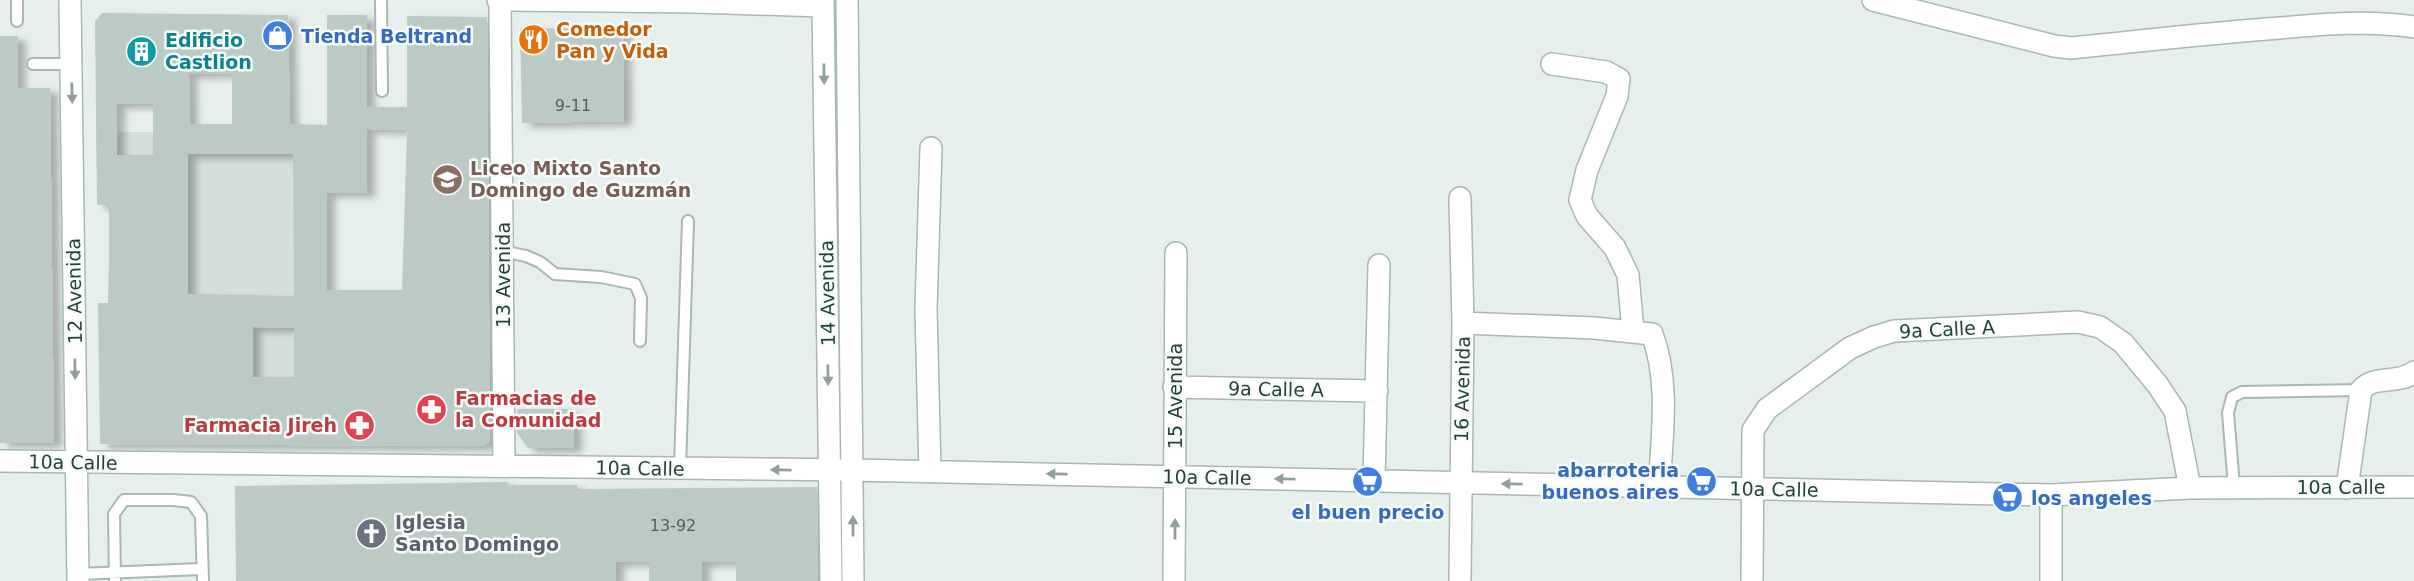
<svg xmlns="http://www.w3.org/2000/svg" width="2414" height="581" viewBox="0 0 2414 581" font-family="'DejaVu Sans',sans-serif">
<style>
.built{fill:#d4dfda}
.building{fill:#bbcac4;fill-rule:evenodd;filter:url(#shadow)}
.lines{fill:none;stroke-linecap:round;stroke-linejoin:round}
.lane-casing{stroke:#a8b8b2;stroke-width:14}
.street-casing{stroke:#a8b8b2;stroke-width:24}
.secondary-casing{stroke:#a4bbb3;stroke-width:24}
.lane{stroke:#fff;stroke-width:10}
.street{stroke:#fff;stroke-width:21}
.secondary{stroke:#fff;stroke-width:21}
.oneway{fill:#92a09c}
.labels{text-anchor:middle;stroke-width:5;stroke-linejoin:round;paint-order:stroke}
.number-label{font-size:16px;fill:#4a645c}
.food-label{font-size:19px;font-weight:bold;fill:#c56008;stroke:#f7fbf9;text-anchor:start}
.shop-label{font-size:19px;font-weight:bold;fill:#366cbe;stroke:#f7fbf9;text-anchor:start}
.culture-label{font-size:19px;font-weight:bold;fill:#0d838f;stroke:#f7fbf9;text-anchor:start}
.education-label{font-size:19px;font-weight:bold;fill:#785e54;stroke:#f7fbf9;text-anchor:start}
.street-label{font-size:19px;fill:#24423a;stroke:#f7fbf9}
.health-label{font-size:19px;font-weight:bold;fill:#be3a42;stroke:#f7fbf9;text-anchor:start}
.worship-label{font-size:19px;font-weight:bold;fill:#5b616d;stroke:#f7fbf9;text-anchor:start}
</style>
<defs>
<filter id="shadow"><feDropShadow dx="8" dy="4.5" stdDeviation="3.5" flood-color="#0004"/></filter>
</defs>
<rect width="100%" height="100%" fill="#e6efeb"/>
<path class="built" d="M190,124L327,125L326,360L245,404V445H219V377L154,376L153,155H96V132H189Z"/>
<path class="building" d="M102,13L288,15L290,124L327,125V15H367V107H407V16L487,17L490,441L484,446L100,444L98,303H108L109,254V205H97L95,21ZM232,73V124H190L189,74ZM117,104H153V155H117ZM367,129L407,130L402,290H327V193H367ZM188,154H293L294,296L188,294ZM253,327L294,328V377H253Z
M623,27L624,121L522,123L520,29Z
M0,36H18V88H50L54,443H0Z
M517,409H574V448H528L517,433Z
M508,482L509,485H577L578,489L817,487L818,581H736V562H702V581H649V562H616V581H236L235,486Z"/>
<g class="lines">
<defs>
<path id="lane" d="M381,0L382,91
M17,21V0
M33,64H71
M502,251L526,256L540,262L555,274L601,277L635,284L641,298L640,341
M680,468L688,221
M2234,487L2228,413L2232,397L2242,392L2361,390
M78,574L201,569
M115,581L114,514L124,500H174L191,502L201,516L203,581"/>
<path id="street" d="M500,0L504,466
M823,0L831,581
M847,0L853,581
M1873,0L2054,46L2071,48C2141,41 2210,33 2280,28C2324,24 2371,20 2414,27
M697,2L823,6
M1552,64L1606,72L1619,79L1617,96L1587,170L1580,200L1587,216L1615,248L1628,275L1633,331
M1463,323L1594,328L1652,334C1670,381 1662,437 1659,487
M1174,387L1377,391
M0,461L852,470L2051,495L2190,488L2414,487
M930,472L926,309L931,148
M1374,481L1379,265
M2347,488L2361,390C2375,374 2398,385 2414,372
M1174,581L1176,253
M1460,581L1463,323L1460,198
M1752,581L1753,430L1767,409L1850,348L1874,337L1894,331L2078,322L2100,327L2123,343L2157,384L2175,411L2190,488
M2051,581V495"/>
<path id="secondary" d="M70,0L78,581
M498,0L697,2V0"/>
</defs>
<use href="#lane" class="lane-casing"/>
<use href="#street" class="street-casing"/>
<use href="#secondary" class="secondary-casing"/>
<use href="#lane" class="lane"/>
<use href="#street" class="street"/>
<use href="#secondary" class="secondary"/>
</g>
<defs><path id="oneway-solid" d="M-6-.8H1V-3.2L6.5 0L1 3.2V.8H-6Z" transform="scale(1.75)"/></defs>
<g class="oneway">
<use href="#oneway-solid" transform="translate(824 74) rotate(89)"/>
<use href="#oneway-solid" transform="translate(72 93) rotate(89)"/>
<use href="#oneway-solid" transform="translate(75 369) rotate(89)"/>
<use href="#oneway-solid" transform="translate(828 375) rotate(89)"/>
<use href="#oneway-solid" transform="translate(781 470) rotate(-179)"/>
<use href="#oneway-solid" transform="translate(1057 474) rotate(-179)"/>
<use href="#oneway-solid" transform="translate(1285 479) rotate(-179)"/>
<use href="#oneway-solid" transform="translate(1512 484) rotate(-179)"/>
<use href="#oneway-solid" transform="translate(853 526) rotate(-90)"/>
<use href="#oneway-solid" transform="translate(1175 529) rotate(-90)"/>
</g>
<defs>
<symbol id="shop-disc" viewBox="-11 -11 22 22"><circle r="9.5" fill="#3f7fe0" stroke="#f7fbf9"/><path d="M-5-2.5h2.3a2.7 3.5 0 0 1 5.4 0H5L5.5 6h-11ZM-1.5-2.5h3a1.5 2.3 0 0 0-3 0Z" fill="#fff"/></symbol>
<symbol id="restaurant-disc" viewBox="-11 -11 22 22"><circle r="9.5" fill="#e8710a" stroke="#f7fbf9"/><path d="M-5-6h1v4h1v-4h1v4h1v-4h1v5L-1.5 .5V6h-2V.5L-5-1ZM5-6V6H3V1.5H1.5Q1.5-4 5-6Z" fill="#fff"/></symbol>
<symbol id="building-disc" viewBox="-11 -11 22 22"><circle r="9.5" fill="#0f9aa8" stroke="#f7fbf9"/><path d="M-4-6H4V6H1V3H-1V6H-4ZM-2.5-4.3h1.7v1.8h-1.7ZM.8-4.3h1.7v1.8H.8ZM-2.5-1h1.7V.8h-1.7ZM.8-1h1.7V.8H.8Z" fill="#fff"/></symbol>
<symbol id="school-disc" viewBox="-11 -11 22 22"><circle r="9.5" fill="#8d6e63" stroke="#f7fbf9"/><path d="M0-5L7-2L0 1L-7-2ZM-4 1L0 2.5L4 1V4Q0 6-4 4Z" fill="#fff"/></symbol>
<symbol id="pharmacy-disc" viewBox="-11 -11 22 22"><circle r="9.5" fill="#e0444e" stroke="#f7fbf9"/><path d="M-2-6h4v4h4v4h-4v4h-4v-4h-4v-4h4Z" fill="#fff"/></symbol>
<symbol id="supermarket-disc" viewBox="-11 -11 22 22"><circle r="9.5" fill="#3f7fe0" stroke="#f7fbf9"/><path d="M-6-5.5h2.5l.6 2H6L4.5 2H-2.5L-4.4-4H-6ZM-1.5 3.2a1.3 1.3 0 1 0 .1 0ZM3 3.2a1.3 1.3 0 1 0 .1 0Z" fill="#fff"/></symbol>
<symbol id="church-disc" viewBox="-11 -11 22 22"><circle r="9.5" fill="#6b7280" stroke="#f7fbf9"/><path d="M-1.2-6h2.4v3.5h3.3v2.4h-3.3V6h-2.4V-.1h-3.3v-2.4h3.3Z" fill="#fff"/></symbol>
</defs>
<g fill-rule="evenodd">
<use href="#shop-disc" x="260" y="18" width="35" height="35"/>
<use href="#restaurant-disc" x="516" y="22" width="35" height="35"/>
<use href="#building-disc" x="124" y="34" width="35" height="35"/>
<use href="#school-disc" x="430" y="162" width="35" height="35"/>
<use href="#pharmacy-disc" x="414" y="392" width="35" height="35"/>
<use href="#pharmacy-disc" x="342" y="408" width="35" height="35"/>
<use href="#supermarket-disc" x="1350" y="464" width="35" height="35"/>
<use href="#supermarket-disc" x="1684" y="464" width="35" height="35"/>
<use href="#supermarket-disc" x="1990" y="480" width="35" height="35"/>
<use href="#church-disc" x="354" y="516" width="35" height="35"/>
</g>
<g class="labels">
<g class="number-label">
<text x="573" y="111">9-11</text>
<text x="673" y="531">13-92</text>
</g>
<g class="food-label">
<text x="556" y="36">Comedor<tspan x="556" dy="22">Pan y Vida</tspan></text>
</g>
<g class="shop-label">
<text x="301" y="43">Tienda Beltrand</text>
<text x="1679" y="477" text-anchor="end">abarroteria<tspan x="1679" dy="22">buenos aires</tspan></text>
<text x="2031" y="505">los angeles</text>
<text x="1368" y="519" text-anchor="middle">el buen precio</text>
</g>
<g class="culture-label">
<text x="165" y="47">Edificio<tspan x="165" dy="22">Castlion</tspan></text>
</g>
<g class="education-label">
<text x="470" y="175">Liceo Mixto Santo<tspan x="470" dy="22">Domingo de Guzmán</tspan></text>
</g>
<g class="street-label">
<text transform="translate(503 275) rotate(-90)" y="7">13 Avenida</text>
<text transform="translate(74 291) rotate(-91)" y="7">12 Avenida</text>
<text transform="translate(827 293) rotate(-91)" y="7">14 Avenida</text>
<text transform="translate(1947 329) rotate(-3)" y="7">9a Calle A</text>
<text transform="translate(1276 389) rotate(1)" y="7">9a Calle A</text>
<text transform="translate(1462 389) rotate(-89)" y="7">16 Avenida</text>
<text transform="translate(1175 396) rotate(-90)" y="7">15 Avenida</text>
<text transform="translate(73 462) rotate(1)" y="7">10a Calle</text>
<text transform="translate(640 468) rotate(1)" y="7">10a Calle</text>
<text transform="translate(1207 477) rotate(1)" y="7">10a Calle</text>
<text x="2341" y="494">10a Calle</text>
<text transform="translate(1774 489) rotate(1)" y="7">10a Calle</text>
</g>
<g class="health-label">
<text x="455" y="405">Farmacias de<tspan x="455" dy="22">la Comunidad</tspan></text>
<text x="337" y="432" text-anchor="end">Farmacia Jireh</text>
</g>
<g class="worship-label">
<text x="395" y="529">Iglesia<tspan x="395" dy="22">Santo Domingo</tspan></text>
</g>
</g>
</svg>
